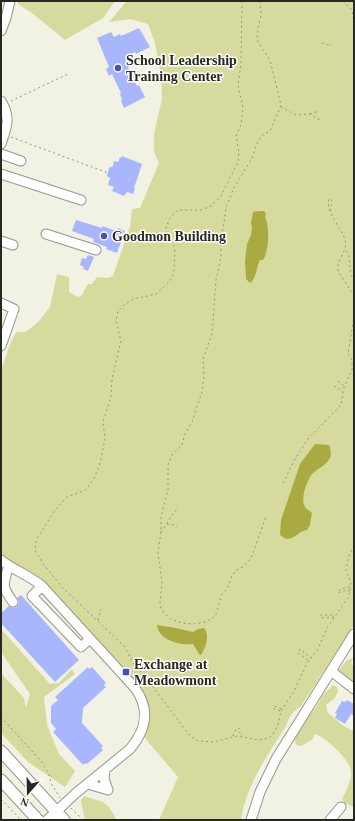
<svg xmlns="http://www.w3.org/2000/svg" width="355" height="821" viewBox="0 0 355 821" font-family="Georgia,serif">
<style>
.green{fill:#d7da9d}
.water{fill:#a9ab42}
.building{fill:#a8b6fd}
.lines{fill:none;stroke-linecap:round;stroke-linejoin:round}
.minor-casing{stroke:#959689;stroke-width:11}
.major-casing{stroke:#959689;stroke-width:13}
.path{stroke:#93948a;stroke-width:1;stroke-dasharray:2 3;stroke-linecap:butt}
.minor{stroke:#fff;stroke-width:9}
.major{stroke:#fff;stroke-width:11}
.poi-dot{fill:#484dc3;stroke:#fefff9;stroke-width:1.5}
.labels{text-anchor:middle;stroke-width:3;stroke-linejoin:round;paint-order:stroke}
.poi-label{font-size:14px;font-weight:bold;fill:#282823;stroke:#fefff9;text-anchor:start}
</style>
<rect width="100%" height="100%" fill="#f1f2e4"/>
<path class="green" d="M18,1H115L103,18L65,40L32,13L18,4Z
M127,1H354V625L301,706C293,711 289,717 286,726C267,756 246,785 241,820H159L178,777L144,737L149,719L142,692L38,577L7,559V558L1,553V371C4,363 12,335 17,332H25L31,328L39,321L50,307L57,274L69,277V292L78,297L82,295L88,284H92L97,277L108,278L113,276L130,227L132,209L140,208L159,163L154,152V134L162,99L161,76L155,43L148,24L130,19L109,22Z
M1,629L50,684L59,683L72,669L75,674L44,697L47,725L59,754L75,771L65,787L28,762L1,733V673L24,698L26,708L30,694L1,652Z
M353,658L351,663L354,667V681C348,681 344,677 340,674L339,670L347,660Z
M333,685L337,687L338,691L335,698L326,705L328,713C337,720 343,727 354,731V807L344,803L342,799C355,773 355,768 335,748C328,742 323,736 314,734L313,739L301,746L296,745L294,738L309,716L317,706L322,696Z
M84,796L103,802L109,807L117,820H85L81,801Z"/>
<path class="water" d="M259,211H264L266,214L265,217C270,226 269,252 263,260H260C256,267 257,278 250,283L246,279L245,261L247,244L251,235L252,228L251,223L253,212Z
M315,444L329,445C336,462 322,465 312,474C307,480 300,499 305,507C306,509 310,511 312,513L310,525L307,530C299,531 295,539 286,539L280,535L281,520L300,464Z
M157,625L176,628L193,632L198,629L204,628C210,635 206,647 201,655L199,654L193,644C181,646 158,640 157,625Z"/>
<path class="building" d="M139,28L150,47L136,54L135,52L127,56L131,65L128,67L137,86L139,85L145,97L124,108L121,101L122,100L120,94L121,93L112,74L109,76L106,69L109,67L97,38L111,32L114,37L120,34L121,36Z
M122,156L142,164L134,188L135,189L133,194L127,192L124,196L112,191L114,187L108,185L110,178L107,176L109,168L113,166L114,161L118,162L120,157L121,158Z
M76,220L102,228V226L116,231L118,228L125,231L117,253L106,249L107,247L93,242L94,239L72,231Z
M88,255L94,257L88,271L83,269L84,267L80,265L82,258L86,259Z
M21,595L79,660L55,682L1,623V613L9,606L13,608L17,607L19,602L17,598Z
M88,667L89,669L92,667L106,683L104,685L106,687L83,708L82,723L103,746L101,748L103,750L87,764L85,763L83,765L53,732L56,729L51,723V706L58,700L55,697Z
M347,700L354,704V716L351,714L345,724L335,718L337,714L335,713L342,701L345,702Z"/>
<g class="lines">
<defs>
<path id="minor" d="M1,31L6,18L10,1
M1,101C11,117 7,127 1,144
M1,154L21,161
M1,174L81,200
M46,234L96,250
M1,241L13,245
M1,303L14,309L1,346
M1,560C13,570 29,575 42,586L135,688C150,709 147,729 130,749L76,793L47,820
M9,566C3,584 1,586 13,602
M42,586L32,596L81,647L90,639
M331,671L354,689
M105,770L104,779L108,790
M88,784L108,790
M251,820L260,792L276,759L354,634
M330,820L341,807"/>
<path id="major" d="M1,751L64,820
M1,780L38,820"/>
</defs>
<use href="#minor" class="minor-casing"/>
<use href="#major" class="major-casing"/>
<path class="path" d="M242,1L241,63L238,86L243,107L241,125L236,136L239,153L238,162L221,196L211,206L201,210H179L175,212L169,220L166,228L167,234L173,243L175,249L174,269L173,276L169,282L156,294L134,299L125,304L118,311L116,321L121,341L112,379L111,397L103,422L105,439L102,454L99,467L93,480L86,490L67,497L55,510L36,540L35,550L44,565L63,588L125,647L133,663L144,675L190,736L199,741L214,742L237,736L259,740L269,738L272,735L278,725L281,711L294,691L307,663L318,649L327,628L349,596L351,582L346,571L349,555L354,545
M260,1L261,16L258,27L257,39L262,48L270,60L281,105L270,131L262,135L258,141L252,158L234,188L226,207L221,245V257L216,280L212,334L203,359L204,375L202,392L192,422L185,434L182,445L172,455L168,465V490L161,517V532L158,552L162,583L160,602L161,608L164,613L171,619L182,623L193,624L205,622L213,618L216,614L222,594L227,589L232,575L237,570L244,566L251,558L266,517
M343,1L352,10L354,23
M322,43L332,46
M11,101L68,74
M281,107L296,115L309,114L322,121
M310,114L319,111
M11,137L108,173
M330,211L332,201L331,199H329C325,210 340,227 344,237C350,252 336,257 338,271L354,296
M346,251C353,259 346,268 354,280
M338,381L344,386
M334,386L343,391
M283,483L295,459L307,440L341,405L344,387L352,370V360L348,354L354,317
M167,524L174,525L177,527
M161,532L178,507
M350,591L346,590L338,593L340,589H342L351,586
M334,617L321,618V615H335
M98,620L101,609
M308,660L298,653L300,649L311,658
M280,711L274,709V706L282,709
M1,717L42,762L49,774L51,783L60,798
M233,736L236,729L239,728V732L243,736
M1,799L21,820
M71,808L83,820"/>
<use href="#minor" class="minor"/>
<use href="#major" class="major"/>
</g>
<g class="poi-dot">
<circle cx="118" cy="68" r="4"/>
<circle cx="104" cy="236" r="4"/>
<rect x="122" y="668" width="8" height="8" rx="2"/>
</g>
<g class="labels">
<g class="poi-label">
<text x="126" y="65">School Leadership<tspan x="126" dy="16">Training Center</tspan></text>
<text x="112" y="241">Goodmon Building</text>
<text x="134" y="669">Exchange at<tspan x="134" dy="16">Meadowmont</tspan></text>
</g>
</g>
<rect width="355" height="821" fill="none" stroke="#282823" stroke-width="4"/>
<g transform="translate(28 793) rotate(200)" stroke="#fefff9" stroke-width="3" paint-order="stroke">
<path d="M0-3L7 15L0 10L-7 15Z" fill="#282823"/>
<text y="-6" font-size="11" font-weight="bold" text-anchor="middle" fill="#282823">N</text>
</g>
</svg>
